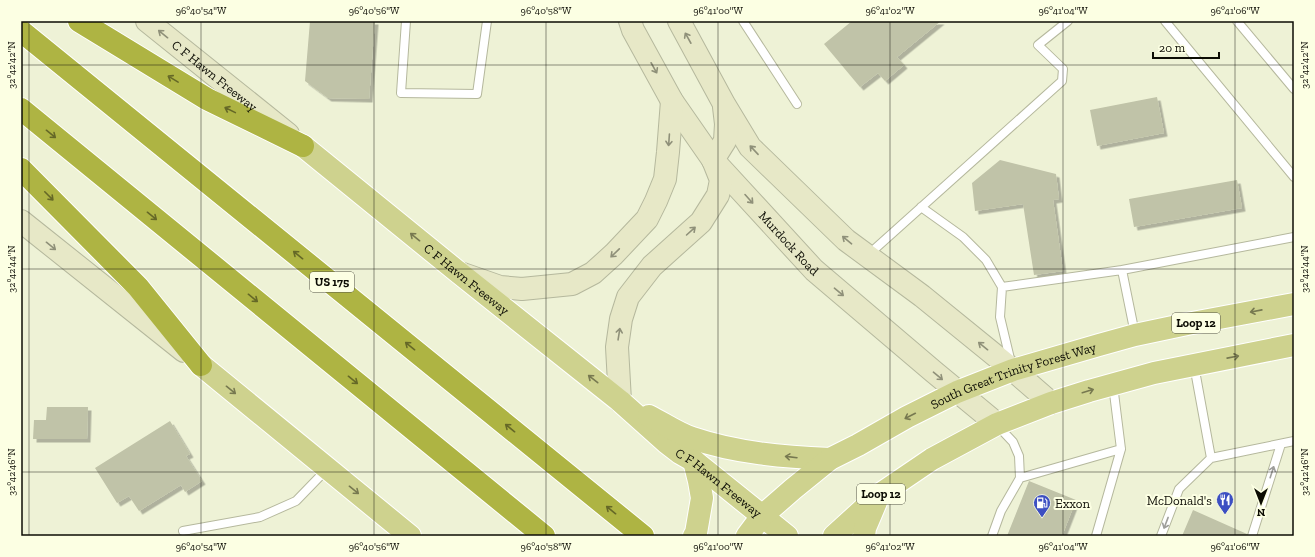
<svg xmlns="http://www.w3.org/2000/svg" width="1315" height="557" viewBox="0 0 1315 557" font-family="'Zilla Slab',serif">
<style>
.building{fill:#c0c3a8;filter:url(#shadow)}
.lines{fill:none;stroke-linecap:round;stroke-linejoin:round}
.service-casing{stroke:#b5b89d;stroke-width:10}
.secondary-casing{stroke:#b5b89d;stroke-width:24}
.primary-casing{stroke:#fff;stroke-width:24}
.motorway-casing{stroke:#fff;stroke-width:24}
.service{stroke:#fff;stroke-width:8}
.secondary{stroke:#e7e8c7;stroke-width:22}
.primary{stroke:#ced28e;stroke-width:22}
.motorway{stroke:#aeb443;stroke-width:22}
.oneway{stroke:#8f9079}
.oneway2{stroke:#656827}
.oneway3{stroke:#777950}
.oneway4{stroke:#9e9e9b}
.ticks{fill:none;stroke:#0c0c04;stroke-width:1;stroke-opacity:0.45}
.labels{text-anchor:middle;stroke-width:4;stroke-linejoin:round;paint-order:stroke}
.shield{fill:#fcffe3;stroke:#545547;stroke-width:1}
.shield-label{font-size:12px;font-weight:bold;fill:#0c0c04}
.street-label{font-size:13px;fill:#0c0c04;stroke:#fcffe3}
.poi-label{font-size:13px;fill:#0c0c04;stroke:#fcffe3;text-anchor:end}
.neatline{fill:none;stroke:#0c0c04;stroke-width:1.5}
.ticks-label{font-size:10px;text-anchor:middle;fill:#0c0c04}
</style>
<defs>
<filter id="shadow"><feDropShadow dx="3.5" dy="3.5" stdDeviation="0" flood-color="#0004"/></filter>
</defs>
<rect width="100%" height="100%" fill="#eef2d6"/>
<path class="building" d="M310,21H375L369,99L328,98L305,81Z
M852,21H941L897,57L904,65L885,81L878,73L860,87L824,44Z
M1157,97L1164,133L1097,146L1090,110Z
M1000,160L1056,174L1059,199L1053,200L1063,271L1034,275L1023,204L975,211L972,183Z
M1237,180L1242,208L1134,227L1129,199Z
M47,407H88L87,439H33L34,420H46Z
M170,421L190,454L186,456L202,481L185,492L181,485L139,511L129,496L117,503L95,468Z
M1029,481L1076,500L1062,536H1007Z
M1193,510L1247,534V536H1182Z"/>
<g class="lines">
<defs>
<path id="service" d="M406,21L401,93L477,94L487,21
M743,21L797,104
M1165,21L1294,177
M1237,21L1294,89
M921,207L963,237L986,260L1002,287
M868,255L1062,81L1063,69L1038,45L1068,21
M1122,270L1135,334
M1011,363L1000,317L1002,287L1122,270L1294,237
M1194,365L1211,458L1294,441
M997,425L1013,442L1019,456L1020,478L1121,449L1113,385
M183,531L260,517L296,501L327,469
M992,536L1001,511L1020,478
M1096,536L1121,449
M1161,536L1179,489L1211,458
M1252,536L1281,444"/>
<g id="secondary">
<path id="s1" d="M147,21L288,134"/>
<path id="s2" d="M630,21L633,30L672,101L713,160L814,270L934,372L997,424"/>
<path d="M679,21L724,104L750,147L846,240L922,296L1013,370L1051,403"/>
<path d="M713,160L725,141L726,124L724,107"/>
<path d="M21,221L184,351"/>
<path d="M460,273L500,287L522,289L572,284L593,273L614,254L647,219L656,201L665,179L668,152L672,101"/>
<path d="M620,401L617,347L621,319L628,297L652,266L701,222L718,195L721,180L713,160"/>
</g>
<g id="primary">
<path id="s3" d="M303,146L458,272L620,401L667,443L680,453L694,461L787,536"/>
<path d="M201,365L410,536"/>
<path d="M649,416C663,423 677,433 692,438C736,453 784,457 830,459"/>
<path d="M694,461L699,481L702,498L696,533L694,536"/>
<path id="s4" d="M747,536L762,516L793,489L830,459L858,445L907,417L957,392L1013,370L1099,345L1135,335L1187,324L1294,304"/>
<path d="M834,536L879,495L932,459L997,424L1051,403L1089,391L1154,373L1294,345"/>
<path d="M864,536L865,528L876,502"/>
</g>
<path id="motorway" d="M79,21L207,99L303,146
M21,31L643,536
M21,109L544,536
M21,169L138,287L201,365"/>
</defs>
<use href="#service" class="service-casing"/>
<use href="#secondary" class="secondary-casing"/>
<use href="#primary" class="primary-casing"/>
<use href="#motorway" class="motorway-casing"/>
<use href="#service" class="service"/>
<use href="#secondary" class="secondary"/>
<use href="#primary" class="primary"/>
<use href="#motorway" class="motorway"/>
</g>
<defs><path id="oneway-shaft" d="M-6 0H5M1.5-3L5.5 0L1.5 3" fill="none" stroke-width="1.6" stroke-linecap="round" stroke-linejoin="round"/></defs>
<g class="oneway">
<use href="#oneway-shaft" transform="translate(163 34) rotate(-141)"/>
<use href="#oneway-shaft" transform="translate(688 38) rotate(-119)"/>
<use href="#oneway-shaft" transform="translate(654 68) rotate(61)"/>
<use href="#oneway-shaft" transform="translate(669 140) rotate(94)"/>
<use href="#oneway-shaft" transform="translate(754 150) rotate(-133)"/>
<use href="#oneway-shaft" transform="translate(749 199) rotate(48)"/>
<use href="#oneway-shaft" transform="translate(691 231) rotate(-42)"/>
<use href="#oneway-shaft" transform="translate(847 240) rotate(-140)"/>
<use href="#oneway-shaft" transform="translate(51 246) rotate(39)"/>
<use href="#oneway-shaft" transform="translate(615 253) rotate(136)"/>
<use href="#oneway-shaft" transform="translate(839 292) rotate(40)"/>
<use href="#oneway-shaft" transform="translate(619 334) rotate(-81)"/>
<use href="#oneway-shaft" transform="translate(983 346) rotate(-141)"/>
<use href="#oneway-shaft" transform="translate(938 376) rotate(40)"/>
</g>
<g class="oneway2">
<use href="#oneway-shaft" transform="translate(173 79) rotate(-149)"/>
<use href="#oneway-shaft" transform="translate(230 110) rotate(-154)"/>
<use href="#oneway-shaft" transform="translate(51 134) rotate(39)"/>
<use href="#oneway-shaft" transform="translate(49 196) rotate(45)"/>
<use href="#oneway-shaft" transform="translate(152 216) rotate(39)"/>
<use href="#oneway-shaft" transform="translate(298 255) rotate(-141)"/>
<use href="#oneway-shaft" transform="translate(253 298) rotate(39)"/>
<use href="#oneway-shaft" transform="translate(410 346) rotate(-141)"/>
<use href="#oneway-shaft" transform="translate(353 380) rotate(39)"/>
<use href="#oneway-shaft" transform="translate(510 428) rotate(-141)"/>
<use href="#oneway-shaft" transform="translate(611 510) rotate(-141)"/>
</g>
<g class="oneway3">
<use href="#oneway-shaft" transform="translate(415 237) rotate(-141)"/>
<use href="#oneway-shaft" transform="translate(1256 311) rotate(169)"/>
<use href="#oneway-shaft" transform="translate(1233 357) rotate(-11)"/>
<use href="#oneway-shaft" transform="translate(593 379) rotate(-142)"/>
<use href="#oneway-shaft" transform="translate(231 390) rotate(39)"/>
<use href="#oneway-shaft" transform="translate(1088 391) rotate(-17)"/>
<use href="#oneway-shaft" transform="translate(910 416) rotate(153)"/>
<use href="#oneway-shaft" transform="translate(791 457) rotate(-173)"/>
<use href="#oneway-shaft" transform="translate(354 490) rotate(39)"/>
</g>
<g class="oneway4">
<use href="#oneway-shaft" transform="translate(1272 472) rotate(-72)"/>
<use href="#oneway-shaft" transform="translate(1166 523) rotate(111)"/>
</g>
<path class="ticks" d="M29,21V536M201,21V536M374,21V536M546,21V536M718,21V536M890,21V536M1063,21V536M1235,21V536M21,65H1294M21,269H1294M21,472H1294"/>
<defs>
<symbol id="restaurant-pin" viewBox="-11 -11 22 30"><path d="M0 17L-7.5 6A9.5 9.5 0 1 1 7.5 6Z" fill="#3d4fc2" stroke="#fcffe3"/><path d="M-5-6h1v4h1v-4h1v4h1v-4h1v5L-1.5 .5V6h-2V.5L-5-1ZM5-6V6H3V1.5H1.5Q1.5-4 5-6Z" fill="#fff"/></symbol>
<symbol id="fuel-pin" viewBox="-11 -11 22 30"><path d="M0 17L-7.5 6A9.5 9.5 0 1 1 7.5 6Z" fill="#3d4fc2" stroke="#fcffe3"/><path d="M-5.5-6h7V0h2V4h1.3V-2.5L3-4.5l.8-.8L6-3V5H2.5V1h-1V6h-7ZM-4.2-4.7v3.2H.2V-4.7Z" fill="#fff"/></symbol>
</defs>
<g fill-rule="evenodd">
<use href="#restaurant-pin" x="1215" y="490" width="20" height="27"/>
<use href="#fuel-pin" x="1032" y="493" width="20" height="27"/>
</g>
<g class="labels">
<g class="shield">
<rect x="310" y="272" width="44" height="20" rx="3"/>
<rect x="1172" y="313" width="48" height="20" rx="3"/>
<rect x="857" y="484" width="48" height="20" rx="3"/>
</g>
<g class="shield-label">
<text x="332" y="286">US 175</text>
<text x="1196" y="327">Loop 12</text>
<text x="881" y="498">Loop 12</text>
</g>
<g class="street-label">
<text dy="5" stroke="none"><textPath href="#s1" startOffset="87">C F Hawn Freeway</textPath></text>
<text dy="5" stroke="none"><textPath href="#s2" startOffset="275">Murdock Road</textPath></text>
<text dy="5" stroke="none"><textPath href="#s3" startOffset="211">C F Hawn Freeway</textPath></text>
<text dy="5" stroke="none"><textPath href="#s4" startOffset="316">South Great Trinity Forest Way</textPath></text>
<text dy="5" stroke="none"><textPath href="#s3" startOffset="535">C F Hawn Freeway</textPath></text>
</g>
<g class="poi-label">
<text x="1212" y="505">McDonald's</text>
<text x="1055" y="508" text-anchor="start">Exxon</text>
</g>
</g>
<rect width="1315" height="557" fill="none" stroke="#fcffe3" stroke-width="44"/>
<g transform="translate(1261 503) rotate(180)" stroke="#fcffe3" stroke-width="3" paint-order="stroke">
<path d="M0-3L7 15L0 10L-7 15Z" fill="#0c0c04"/>
<text y="-6" font-size="11" font-weight="bold" text-anchor="middle" fill="#0c0c04">N</text>
</g>
<path d="M1153 52v6h66v-6" fill="none" stroke="#0c0c04" stroke-width="2"/>
<text x="1159" y="52" font-size="12" fill="#0c0c04" stroke="#fcffe3" stroke-width="3" paint-order="stroke">20 m</text>
<rect x="22" y="22" width="1271" height="513" class="neatline"/>
<g class="ticks-label">
<text x="201" y="14">96°40'54"W</text>
<text x="374" y="14">96°40'56"W</text>
<text x="546" y="14">96°40'58"W</text>
<text x="718" y="14">96°41'00"W</text>
<text x="890" y="14">96°41'02"W</text>
<text x="1063" y="14">96°41'04"W</text>
<text x="1235" y="14">96°41'06"W</text>
<text transform="translate(1304 65) rotate(-90)" y="4">32°42'42"N</text>
<text transform="translate(11 65) rotate(-90)" y="4">32°42'42"N</text>
<text transform="translate(1304 269) rotate(-90)" y="4">32°42'44"N</text>
<text transform="translate(11 269) rotate(-90)" y="4">32°42'44"N</text>
<text transform="translate(1304 472) rotate(-90)" y="4">32°42'46"N</text>
<text transform="translate(11 472) rotate(-90)" y="4">32°42'46"N</text>
<text x="201" y="550">96°40'54"W</text>
<text x="374" y="550">96°40'56"W</text>
<text x="546" y="550">96°40'58"W</text>
<text x="718" y="550">96°41'00"W</text>
<text x="890" y="550">96°41'02"W</text>
<text x="1063" y="550">96°41'04"W</text>
<text x="1235" y="550">96°41'06"W</text>
</g>
</svg>
